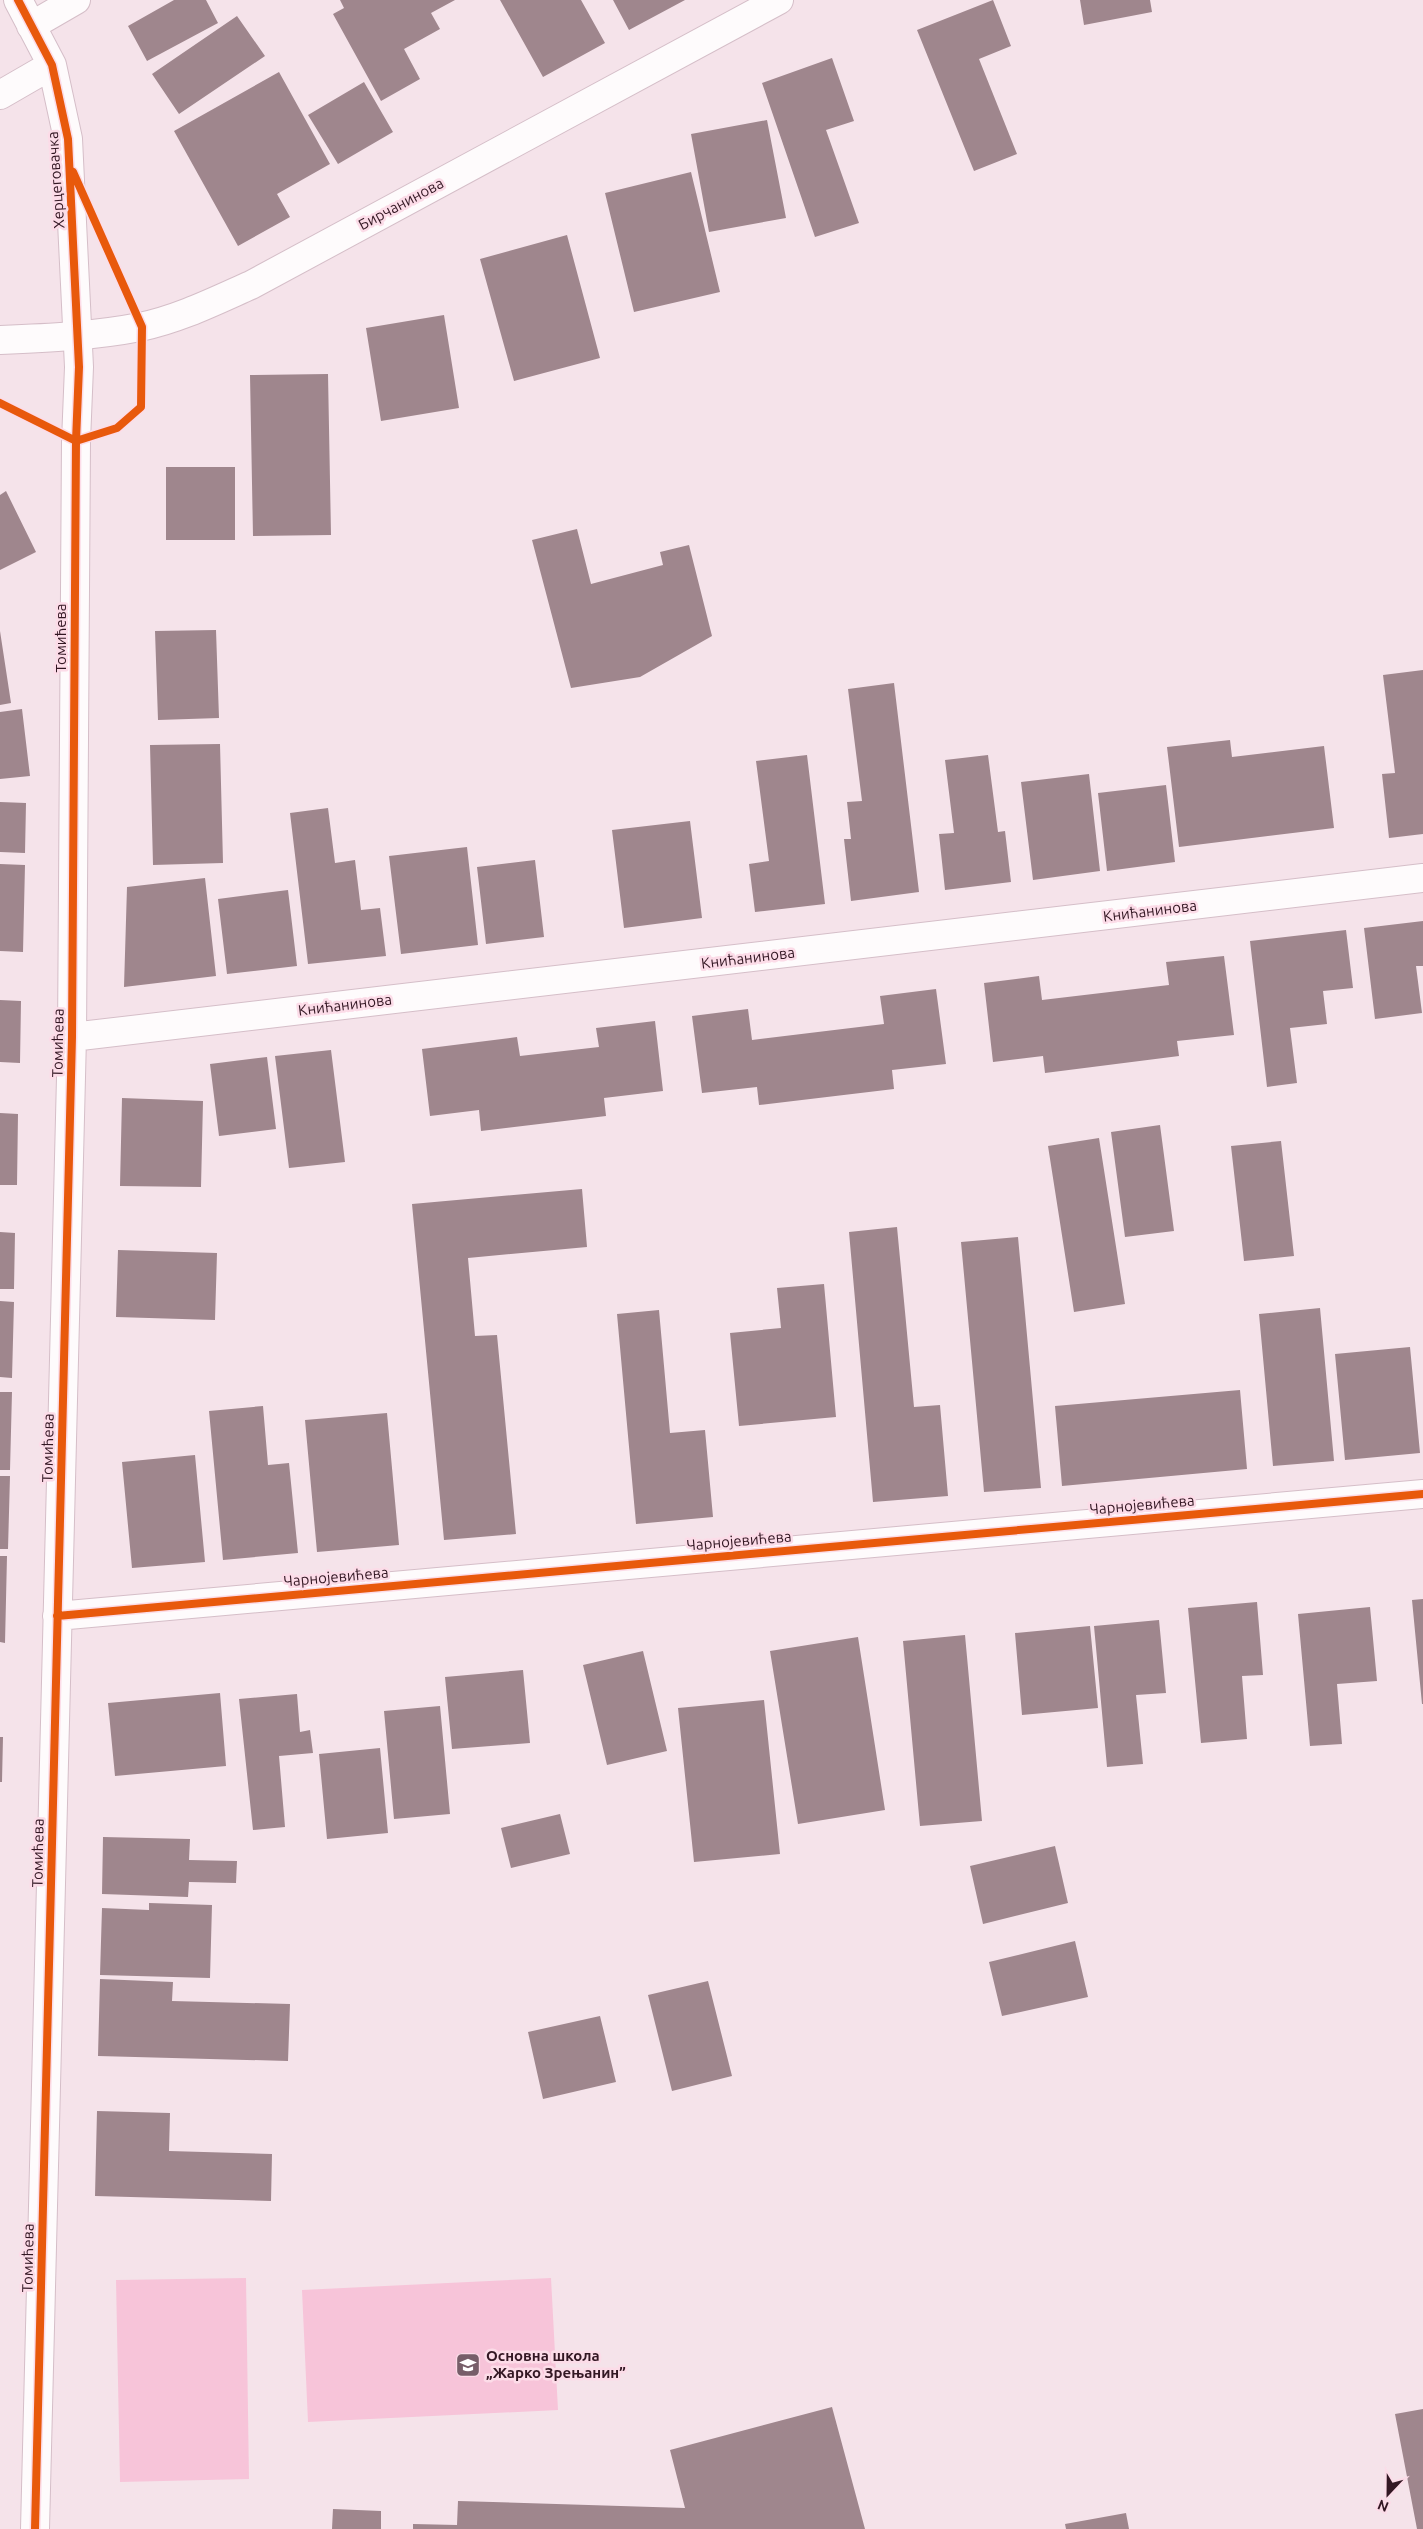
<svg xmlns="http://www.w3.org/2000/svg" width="1423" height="2529" viewBox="0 0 1423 2529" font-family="Ubuntu,sans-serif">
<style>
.green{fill:#f7c4d9}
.building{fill:#9f868d}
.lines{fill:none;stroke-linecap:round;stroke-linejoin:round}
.street-casing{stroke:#d5bec8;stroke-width:30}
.secondary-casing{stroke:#d5bec8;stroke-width:30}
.street{stroke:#fefbfc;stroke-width:28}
.secondary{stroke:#fefbfc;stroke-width:28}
.cycleway-casing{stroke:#fcdce8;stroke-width:11}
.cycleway{stroke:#e8590c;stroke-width:8}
.labels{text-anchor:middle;stroke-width:5;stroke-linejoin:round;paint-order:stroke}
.street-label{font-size:15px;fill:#331723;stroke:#fcdce8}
.poi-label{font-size:15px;font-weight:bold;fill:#331723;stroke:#fcdce8;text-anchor:start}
</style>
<rect width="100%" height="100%" fill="#f5e3ea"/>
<path class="green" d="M246,2278L249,2479L120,2482L116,2280Z
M551,2278L558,2410L308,2422L302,2290Z"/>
<path class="building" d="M174,0H206L218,23L147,61L128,26Z
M340,0H455L431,13L440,29L404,49L420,79L381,101L333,14L344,8Z
M500,0H581L605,43L543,77Z
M613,0H685L629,30Z
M993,0L1011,46L979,59L1017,154L974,171L917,30Z
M1080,0H1150L1152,12L1084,25Z
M237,16L265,56L179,114L152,74Z
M832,58L854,121L826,130L859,223L815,237L762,83Z
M279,72L330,164L277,194L290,217L238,246L174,131Z
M364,82L393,132L338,164L308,115Z
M767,120L786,218L709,232L691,134Z
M691,172L720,292L634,312L605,193Z
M567,235L600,358L514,381L480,259Z
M444,315L459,408L381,421L366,328Z
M328,374L331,535L253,536L250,375Z
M166,467H235V540H166Z
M6,491L36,552L0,570V495Z
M577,529L591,584L663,565L660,552L689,545L712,636L640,677L571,688L532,540Z
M216,630L219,718L158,720L155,631Z
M0,631L11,703L0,705Z
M1423,670V834L1389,838L1382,774L1395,773L1383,675Z
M894,683L919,892L851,901L844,839H851L847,802L862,801L848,689Z
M22,709L30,776L0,779V712Z
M1230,740L1232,757L1324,746L1334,828L1179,847L1167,747Z
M220,744L223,863L153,865L150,745Z
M807,755L825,904L755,912L749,864L769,861L756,761Z
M988,755L998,832L1005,831L1011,882L945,890L939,834L954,833L945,760Z
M1089,774L1100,871L1033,880L1021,782Z
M1166,785L1175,862L1107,871L1098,793Z
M0,802L26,803L25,853L0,852Z
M328,808L335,863L355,860L361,910L380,908L386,956L308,964L290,813Z
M690,821L702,918L624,928L612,830Z
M467,847L478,945L401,954L389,856Z
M535,860L544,937L486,944L477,867Z
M0,864L25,865L23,952L0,951Z
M205,878L216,976L124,987L127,887Z
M288,890L297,966L227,974L218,899Z
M1423,921V966H1416L1422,1013L1375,1019L1364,928Z
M1346,930L1353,988L1323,991L1327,1024L1290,1028L1297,1083L1267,1087L1250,941Z
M1224,956L1234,1035L1177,1041L1179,1056L1045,1073L1043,1056L993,1062L984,983L1039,976L1042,1000L1169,985L1166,962Z
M936,989L946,1064L892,1070L894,1089L759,1105L757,1087L702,1093L692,1016L748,1009L752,1040L884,1024L880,996Z
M0,1000L21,1001L20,1063L0,1062Z
M655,1021L663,1091L604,1098L606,1116L481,1131L479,1110L430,1116L422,1049L517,1037L520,1056L599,1047L596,1028Z
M331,1050L345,1162L289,1168L275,1056Z
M267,1057L276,1129L219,1136L210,1064Z
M122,1098L203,1101L201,1187L120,1186Z
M0,1113L18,1114L17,1185H0Z
M1160,1125L1174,1231L1125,1237L1111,1132Z
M1099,1138L1125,1304L1074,1312L1048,1146Z
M1281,1141L1294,1256L1244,1261L1231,1146Z
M582,1189L587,1247L468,1258L475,1336L497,1335L516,1534L444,1540L412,1204Z
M897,1227L914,1407L940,1405L948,1496L873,1502L849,1232Z
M0,1232L15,1233L14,1289H0Z
M1018,1237L1041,1488L984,1492L961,1242Z
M118,1250L217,1253L215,1320L116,1317Z
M824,1284L836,1417L739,1426L730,1333L781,1328L777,1288Z
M0,1301L14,1302L12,1378L0,1377Z
M1320,1308L1334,1461L1273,1466L1259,1314Z
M659,1310L670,1433L705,1430L713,1517L636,1524L617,1314Z
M1410,1347L1420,1453L1345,1460L1335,1354Z
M1240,1390L1247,1469L1062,1486L1055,1406Z
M0,1392H12L10,1470H0Z
M263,1406L268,1465L289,1463L298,1553L223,1560L209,1411Z
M387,1413L399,1545L317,1552L305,1420Z
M195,1455L205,1562L132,1568L122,1462Z
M0,1476H10L8,1549H0Z
M0,1556H7L5,1643L0,1642Z
M1423,1599V1704H1422L1412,1600Z
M1257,1602L1263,1675L1242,1676L1247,1739L1201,1743L1188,1608Z
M1370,1607L1377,1681L1337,1684L1342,1744L1310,1746L1298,1614Z
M1159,1620L1166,1693L1136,1695L1143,1764L1107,1767L1094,1626Z
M1090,1626L1098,1708L1022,1715L1015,1633Z
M965,1635L982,1821L920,1826L903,1641Z
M858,1637L885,1810L798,1824L770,1651Z
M643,1651L667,1751L607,1765L583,1665Z
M523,1670L530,1743L452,1749L445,1677Z
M220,1693L226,1766L115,1776L108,1703Z
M297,1694L300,1732L310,1730L313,1753L279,1756L285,1827L253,1830L239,1699Z
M764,1700L780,1854L694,1862L678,1708Z
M440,1706L450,1814L394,1819L384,1711Z
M0,1737H3L2,1782H0Z
M380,1748L388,1833L327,1839L319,1754Z
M560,1814L570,1854L511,1868L501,1828Z
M103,1837L190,1839L189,1860L237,1861L236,1883L189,1882L188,1897L102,1894Z
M1055,1846L1068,1903L983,1924L970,1866Z
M149,1903L212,1905L210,1978L100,1975L102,1908L149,1910Z
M1075,1941L1088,1997L1002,2016L989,1962Z
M100,1979L173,1982L172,2001L290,2004L288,2061L98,2056Z
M708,1981L732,2076L672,2091L648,1995Z
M600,2016L616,2082L543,2099L528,2032Z
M97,2111L170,2113L169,2151L272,2154L271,2201L95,2196Z
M832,2407L865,2529H413V2524L457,2525L458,2501L685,2508L670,2450Z
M1423,2409V2529H1417L1395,2414Z
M333,2509L381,2511V2529H332Z
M1126,2513L1129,2529H1066L1065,2524Z"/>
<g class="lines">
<defs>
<path id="street" d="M18,0L52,65L68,139L79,367L76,441L72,1037L35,2529
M31,26L76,0
M0,95L52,65
M72,1037L1423,878
M57,1616L1423,1494"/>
<path id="secondary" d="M0,340C47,338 94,336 140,327C179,319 215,301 251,285L779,0"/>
</defs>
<use href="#street" class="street-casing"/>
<use href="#secondary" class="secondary-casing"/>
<use href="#street" class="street"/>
<use href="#secondary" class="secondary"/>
<defs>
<path id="cycleway" d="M18,0L52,65L68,139L79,367L76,441L72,1037L35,2529
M0,403L76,441L117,428L141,407L142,327L73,172
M57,1616L1423,1494"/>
</defs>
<use href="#cycleway" class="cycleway-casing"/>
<use href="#cycleway" class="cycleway"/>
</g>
<defs>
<symbol id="school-square" viewBox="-11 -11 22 22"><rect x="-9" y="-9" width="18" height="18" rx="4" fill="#775e69" stroke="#fcdce8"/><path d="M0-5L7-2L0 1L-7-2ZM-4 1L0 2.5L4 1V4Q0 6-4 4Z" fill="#fff"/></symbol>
</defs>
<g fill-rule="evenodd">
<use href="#school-square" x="454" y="2351" width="28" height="28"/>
</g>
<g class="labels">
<g class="street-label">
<text transform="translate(56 180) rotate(-94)" y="5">Херцеговачка</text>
<text transform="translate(401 204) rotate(-28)" y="5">Бирчанинова</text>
<text transform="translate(61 638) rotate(-90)" y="5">Томићева</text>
<text transform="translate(1150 911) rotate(-7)" y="5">Книћанинова</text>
<text transform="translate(748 958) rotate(-7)" y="5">Книћанинова</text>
<text transform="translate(345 1005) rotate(-7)" y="5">Книћанинова</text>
<text transform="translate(58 1043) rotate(-89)" y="5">Томићева</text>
<text transform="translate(48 1448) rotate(-89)" y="5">Томићева</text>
<text transform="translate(1142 1505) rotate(-5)" y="5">Чарнојевићева</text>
<text transform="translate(739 1541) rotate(-5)" y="5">Чарнојевићева</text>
<text transform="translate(336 1577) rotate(-5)" y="5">Чарнојевићева</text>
<text transform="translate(38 1853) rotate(-89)" y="5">Томићева</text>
<text transform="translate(28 2258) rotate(-89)" y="5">Томићева</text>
</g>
<g class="poi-label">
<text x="486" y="2361">Основна школа<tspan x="486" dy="17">„Жарко Зрењанин”</tspan></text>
</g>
</g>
<g transform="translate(1388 2494) rotate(202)" stroke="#fcdce8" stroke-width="4" paint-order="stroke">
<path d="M0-4L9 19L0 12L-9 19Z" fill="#331723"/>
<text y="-8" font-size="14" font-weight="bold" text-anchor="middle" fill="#331723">N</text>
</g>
</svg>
